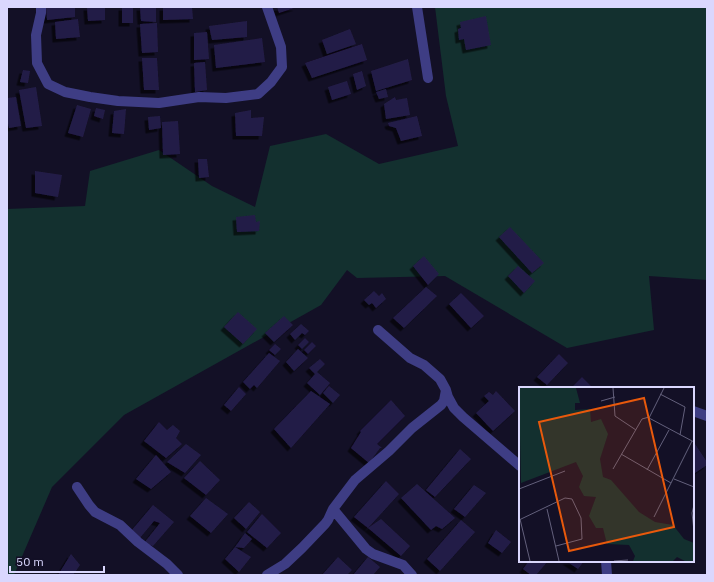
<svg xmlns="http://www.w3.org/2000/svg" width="714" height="582" viewBox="0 0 714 582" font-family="'IBM Plex Sans',sans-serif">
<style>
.green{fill:#13302f}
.building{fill:#241d47;filter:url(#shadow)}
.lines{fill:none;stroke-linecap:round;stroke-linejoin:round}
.street{stroke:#3e3d84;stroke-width:10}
.inset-road{fill:none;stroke:#63607c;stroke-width:1}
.view{fill:#e8590c;fill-opacity:0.15;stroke:#e8590c;stroke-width:2}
.inset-edge{fill:none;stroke:#dad7fe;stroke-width:2}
</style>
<defs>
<filter id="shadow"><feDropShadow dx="-3.5" dy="3.5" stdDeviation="0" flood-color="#0009"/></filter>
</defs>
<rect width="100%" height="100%" fill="#131026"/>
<path class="green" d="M435,7H707V280L649,276L654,330L567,348L445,276L357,278L347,270L321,305L124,415L52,487L14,575H7V209L85,206L90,171L159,150L212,186L255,207L270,146L326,134L379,164L458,146L446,96Z"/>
<path class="building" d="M46,7H75V17L47,20Z
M87,7H105V20L88,21Z
M122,7H133V23H122Z
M140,7H156V22L141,21Z
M163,7H192L193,19L163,20Z
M277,7H297L279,13Z
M486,16L491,45L466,50L464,39L459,40L458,29L461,28L460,22Z
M78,19L80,37L56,39L55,22Z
M247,21V37L212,40L209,26Z
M157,23L158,52L142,53L140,24Z
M350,29L356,44L327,54L322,40Z
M207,32L209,59L194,60V33Z
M262,38L265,62L216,68L214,45Z
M362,44L367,60L312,78L305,63Z
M142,58H157L159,90H144Z
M408,59L412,80L376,91L371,71Z
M205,62L207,90L195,92L194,63Z
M23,70L30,71L28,83L20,82Z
M362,71L366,86L357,90L353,74Z
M347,81L351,94L332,100L328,87Z
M36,87L42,126L26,128L19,90Z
M386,89L388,97L379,99L376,92Z
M16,97L21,126L9,128L7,119V98Z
M395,97L396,100L407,98L410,115L386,119L384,104Z
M77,105L91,109L83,137L68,133Z
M96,108L105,110L103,119L94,116Z
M126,109L124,134L112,133L114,111Z
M251,110V118L264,117L262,136H236L235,113Z
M160,116L161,128L149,130L148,117Z
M417,116L422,136L401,141L396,128L389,126L388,123Z
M178,121L180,154L163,155L162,122Z
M198,159H207L209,177L199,178Z
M35,171L62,175L58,197L35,193Z
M255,215L256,222L260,221L259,231L237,232L236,217Z
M510,227L544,263L532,273L499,237Z
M424,256L439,274L428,285L413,266Z
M518,266L535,281L524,293L508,276Z
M426,287L437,296L404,328L393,318Z
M374,291L379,296L382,293L386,299L376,308L372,303L369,305L364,300Z
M461,293L484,316L471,328L449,304Z
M238,312L257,329L243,344L224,327Z
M284,316L293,325L274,342L265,333Z
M301,324L309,331L305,335L302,333L295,340L290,334Z
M305,338L309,342L302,349L298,345Z
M312,342L316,346L308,354L304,350Z
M275,344L281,349L275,355L269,350Z
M298,349L308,358L294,371L286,362Z
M269,353L280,361L257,388L254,385L250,389L243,382Z
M559,354L568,363L547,385L537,377Z
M320,359L325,364L315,374L309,368Z
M317,372L330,383L320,395L307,383Z
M582,377L593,388H571Z
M329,386L340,395L333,403L323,393Z
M239,387L246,394L231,411L224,405Z
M311,391L330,404L291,448L274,429Z
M496,391L515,411L493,431L476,413L489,401L484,396L489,392L493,395Z
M391,400L405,416L377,444L382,448H380L369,463L351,448L361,432L360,431Z
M159,422L167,430L173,425L180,431L176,438L182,444L166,458L144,441Z
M693,441L707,462V465L695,473L693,470Z
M186,444L201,455L185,473L167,462Z
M460,449L471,459L435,497L426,490Z
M156,455L171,472L151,489L136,479Z
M200,461L220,480L206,495L184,478Z
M386,481L399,494L368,528L354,517Z
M417,484L455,518L442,529L436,526L431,530L401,498Z
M474,485L486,493L465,517L454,509Z
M206,498L228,514L211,533L190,516Z
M249,502L260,512L246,529L234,518Z
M153,505L174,522L153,546L144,543L160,523L154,521L139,539L131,531Z
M262,514L281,533L267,548L247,532Z
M381,519L410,546L401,556L368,528Z
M461,520L475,532L440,571L427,559Z
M496,530L511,542L502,553L488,543Z
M245,533L252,539L244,548L235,547Z
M235,547L251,557L239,572L225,559Z
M71,554L80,565L73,575H58Z
M338,557L352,570L347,575H322Z
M368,557L380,567L373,575H353Z
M529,561H548L536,575H531L523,569Z
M566,561H584L578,569Z"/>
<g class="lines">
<path class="street" d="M41,7V13L36,35L37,63L48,84L65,92L90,97L118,101L159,103L199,97L226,98L258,94L271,82L282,67L281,47L267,7
M417,7L428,78
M378,330L410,358L424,365L440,379L446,390L448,397L454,408L463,417L520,466
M693,411L707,416
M77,487L89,505L95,512L120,525L138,542L167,564L178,575
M333,509L366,549L373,554L403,565L412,575
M606,561L607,575
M267,575L285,564L302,548L325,524L328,520L333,509L355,480L389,451L412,428L441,405L444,401L446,390"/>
</g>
<g transform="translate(519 387)">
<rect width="175" height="175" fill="#131026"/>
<path d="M0,1H57L61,16H56V23L71,22L72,35L82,32L89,47L81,72L84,90L92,93L120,125L136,135L154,138L165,152L175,156V174H166L158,170L154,174H114L116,169L110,158L88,157L84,141H77L70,129L77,110L65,109L60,100L64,89L57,75L2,96Z" fill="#13302f"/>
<path class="inset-road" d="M94,1L96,29L117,43M145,1L130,31L175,55M141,7L166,20L161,48M82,14L96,10M102,67L152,96M94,82L123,32L130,30M128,83L150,43M155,92L175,100M0,102L46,84M175,118L173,126L175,144M28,122L40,174M135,130L173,54M1,132L11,174M0,133L46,111L53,112L62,131L63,152L37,159M95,174L109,173"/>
<path class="view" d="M125,11L155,140L50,164L20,35Z"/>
<rect width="175" height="175" class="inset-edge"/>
</g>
<rect width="714" height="582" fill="none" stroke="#dad7fe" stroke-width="16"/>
<path d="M10 566v6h94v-6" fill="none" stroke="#dad7fe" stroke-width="2"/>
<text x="16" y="566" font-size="12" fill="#dad7fe" stroke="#131026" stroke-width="3" paint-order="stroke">50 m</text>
</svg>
